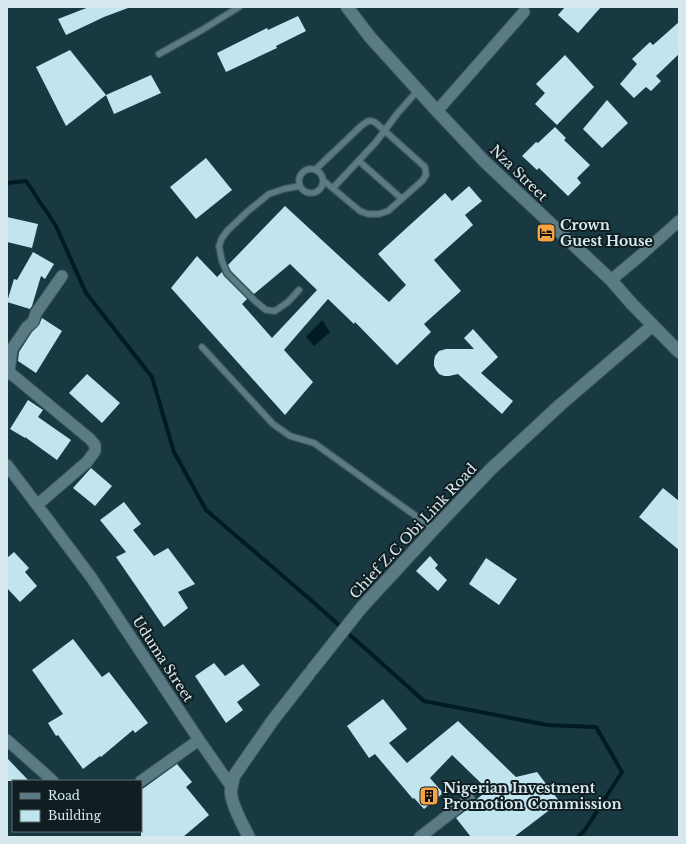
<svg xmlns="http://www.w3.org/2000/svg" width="686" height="844" viewBox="0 0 686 844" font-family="'Libre Baskerville',serif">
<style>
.water{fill:#001b22}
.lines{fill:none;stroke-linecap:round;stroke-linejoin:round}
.stream{stroke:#001b22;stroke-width:4}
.building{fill:#c0e5ef}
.lane-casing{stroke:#3c585f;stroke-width:8}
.street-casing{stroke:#3c585f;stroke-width:13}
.secondary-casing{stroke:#3c585f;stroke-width:14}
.lane{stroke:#5a7b84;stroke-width:5.5}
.street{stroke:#5a7b84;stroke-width:11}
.secondary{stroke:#5a7b84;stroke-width:12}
.labels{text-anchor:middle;stroke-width:4;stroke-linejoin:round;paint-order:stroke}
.street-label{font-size:14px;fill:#d7e9ee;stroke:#101e21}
.poi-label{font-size:14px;font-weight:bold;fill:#d7e9ee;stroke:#101e21;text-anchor:start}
</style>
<rect width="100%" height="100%" fill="#183941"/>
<path class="water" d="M322,320L330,332L314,346L306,337Z"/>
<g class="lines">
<path class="stream" d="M7,183L26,181L56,226L86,293L152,377L174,452L206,510L312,601L424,701L547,725L596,727L622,772L585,830L578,837"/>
</g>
<path class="building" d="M89,7H128V8L104,17L66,35L58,19Z
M565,7H601L578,33L558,15Z
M298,16L306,31L276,46L277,48L226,72L217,53L267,28L268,30Z
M679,22V54L656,76L661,81L651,91L646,87L634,98L620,84L637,64L632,59L650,42L653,45Z
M70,50L106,95L66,126L36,67Z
M565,55L594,87L557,125L535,104L545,93L536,84Z
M151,75L161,93L114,114L106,95Z
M607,100L628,123L602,148L583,129Z
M555,127L566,138L564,140L590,165L577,178L581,183L568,196L539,168L537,170L522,156L536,142L538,143Z
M206,158L232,190L196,219L170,187Z
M469,186L482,201L465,215L473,225L434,260L461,291L424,324L431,332L397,365L355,322L354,324L328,299L284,350L313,382L285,415L171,288L197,256L217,277L222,272L224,276L247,299L242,304L272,338L317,290L290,264L254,294L231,271L228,265L285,206L389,302L406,285L378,254L445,193L452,201Z
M7,217L38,224L32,248L7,242Z
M33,252L54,264L45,279L41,276L32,306L30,309L7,302L14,279L17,280Z
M42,318L62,331L36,373L18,361L19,352L32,332L39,325Z
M473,329L498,357L481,373L513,401L502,414L458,374L449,376H444L439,374L436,370L434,366V361L435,356L439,351L446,349H474L464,338Z
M87,374L120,403L102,423L69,393Z
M28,400L43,410L38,417L71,440L57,460L25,437V438L10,429Z
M91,468L112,486L95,506L73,488Z
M663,488L679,501V550L639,517Z
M124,502L141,524L133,530L154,556L168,548L195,584L178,592L188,608L164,627L116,557L126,552L100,520Z
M14,552L29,568L25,572L37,586L20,602L7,588V558Z
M430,556L438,565L435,568L447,580L438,591L416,571Z
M486,558L517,579L499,605L469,584Z
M73,639L102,677L109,672L148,723L135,733L133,730L101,757L100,756L83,769L58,735L56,736L48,723L63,714L32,670Z
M214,663L225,676L243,664L260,685L237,702L243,710L226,723L195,676Z
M383,699L407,729L389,743L407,763L458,721L516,777L537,772L560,802L514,837H471L456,818L473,805L476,800L483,794V785L452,755L430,778L443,793L424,809L414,798L413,799L375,754L369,758L347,726Z
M7,758L29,781H7Z
M177,764L192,782L186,787L209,815L183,837H141V790Z"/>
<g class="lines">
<defs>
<path id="lane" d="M159,54L202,30L239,7
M359,161L402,199
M299 181a12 12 0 1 1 24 0a12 12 0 1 1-24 0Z
M316,169L361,126L368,121H372L376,123L425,167L426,175L422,181L388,211L379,214H368L360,211L324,181
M333,188L376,142L397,114L418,90
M299,290L288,302L275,311L266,310L255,301L227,273L222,261L219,246L222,238L228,230L248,211L269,194L284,189L300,186
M202,347L273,424L290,436L314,443L434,529"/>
<path id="street" d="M437,111L524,12
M611,280L641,255L679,221
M9,372L90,439L95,445V451L87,462L37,505
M7,374L9,372L12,349L27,327L33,322L36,313L62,276
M7,465L91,577L199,740L231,786
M7,740L53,781
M141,781L199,740
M420,837L469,799"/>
<path id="secondary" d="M347,7L370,37L437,111L485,162L611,280L631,303L679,352
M312,670L362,607L434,529L490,470L560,405L652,326
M249,837C243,826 231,804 231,792C231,787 233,782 234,776L273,720L309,674"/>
</defs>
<use href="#lane" class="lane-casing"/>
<use href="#street" class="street-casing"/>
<use href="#secondary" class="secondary-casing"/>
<use href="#lane" class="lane"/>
<use href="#street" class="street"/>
<use href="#secondary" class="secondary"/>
</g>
<defs>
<symbol id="hotel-square" viewBox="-11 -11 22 22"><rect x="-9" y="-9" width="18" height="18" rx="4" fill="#f5a345" stroke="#101e21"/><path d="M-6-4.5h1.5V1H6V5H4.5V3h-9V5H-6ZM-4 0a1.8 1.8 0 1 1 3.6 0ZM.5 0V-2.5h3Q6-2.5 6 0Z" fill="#111"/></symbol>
<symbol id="building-square" viewBox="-11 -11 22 22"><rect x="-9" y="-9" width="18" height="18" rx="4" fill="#f5a345" stroke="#101e21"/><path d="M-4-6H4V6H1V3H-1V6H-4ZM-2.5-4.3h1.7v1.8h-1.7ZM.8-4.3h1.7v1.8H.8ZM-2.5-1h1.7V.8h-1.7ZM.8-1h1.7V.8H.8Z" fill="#111"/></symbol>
</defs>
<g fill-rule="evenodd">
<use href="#hotel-square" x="535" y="222" width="22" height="22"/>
<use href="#building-square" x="418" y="785" width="22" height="22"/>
</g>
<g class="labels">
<g class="street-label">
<text transform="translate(519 173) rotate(44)" y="5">Nza Street</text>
<text transform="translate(413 531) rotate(-47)" y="5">Chief Z.C Obi Link Road</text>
<text transform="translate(163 659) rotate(57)" y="5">Uduma Street</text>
</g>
<g class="poi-label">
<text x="560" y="230">Crown<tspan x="560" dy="16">Guest House</tspan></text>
<text x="443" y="793">Nigerian Investment<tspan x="443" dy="16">Promotion Commission</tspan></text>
</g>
</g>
<rect width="686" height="844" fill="none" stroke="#d7e9ee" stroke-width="16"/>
<rect x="12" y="780" width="130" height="52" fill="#101e21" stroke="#606f73"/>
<rect x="20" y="793" width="20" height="6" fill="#5a7b84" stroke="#606f73"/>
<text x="48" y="800" font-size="12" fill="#d7e9ee">Road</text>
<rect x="20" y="810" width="20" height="12" fill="#c0e5ef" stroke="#606f73"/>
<text x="48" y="820" font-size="12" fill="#d7e9ee">Building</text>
</svg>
